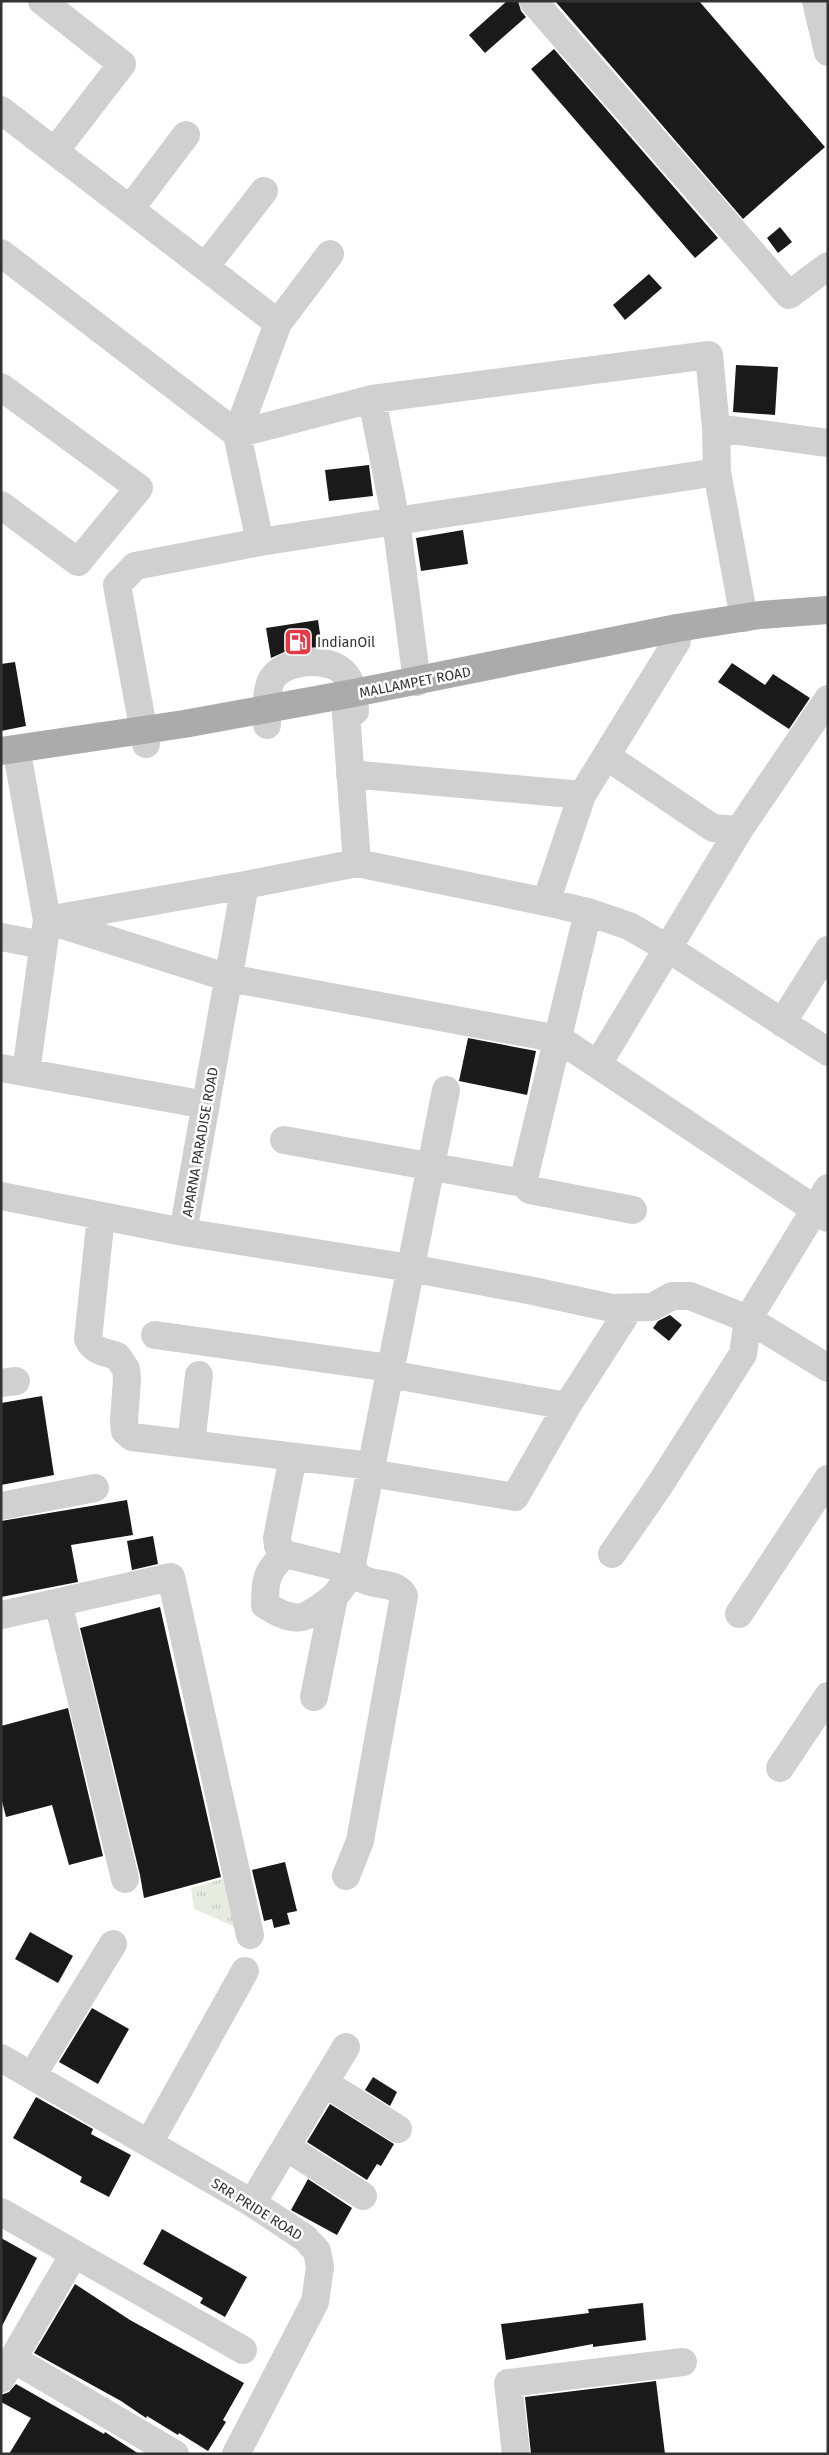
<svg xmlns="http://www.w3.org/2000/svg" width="829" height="2455" viewBox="0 0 829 2455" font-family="'Fira Sans',sans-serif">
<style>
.park{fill:url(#park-tufts)}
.building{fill:#1a1a1a}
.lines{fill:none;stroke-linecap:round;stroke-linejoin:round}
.minor{stroke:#d0d0d0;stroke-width:28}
.major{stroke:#ababab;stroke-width:28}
.labels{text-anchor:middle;stroke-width:5;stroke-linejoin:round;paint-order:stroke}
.poi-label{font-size:14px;fill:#333;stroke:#fff;text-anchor:start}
.street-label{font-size:14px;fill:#333;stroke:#fff}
</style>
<defs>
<pattern id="park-tufts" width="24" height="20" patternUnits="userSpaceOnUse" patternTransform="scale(1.25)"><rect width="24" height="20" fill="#e6ecdf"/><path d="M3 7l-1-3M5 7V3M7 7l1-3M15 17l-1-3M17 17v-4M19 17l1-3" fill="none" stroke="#c6cbc0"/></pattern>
</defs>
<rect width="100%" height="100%" fill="#fff"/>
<path class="park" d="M226,1878L242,1930L194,1909L191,1888Z"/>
<path class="building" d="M507,1H518L521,11L526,17L485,53L469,35Z
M555,1H699L825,147L743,219Z
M554,49L718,238L695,258L531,69Z
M780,227L792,242L778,253L767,238Z
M649,274L662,288L625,320L613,305Z
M736,365L778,367L775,415L733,412Z
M369,465L373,496L329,501L325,470Z
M463,530L468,564L421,571L416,538Z
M318,620L322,647L291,649L271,658L266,628Z
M15,662L26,726L1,731V664Z
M732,663L765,685L773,674L810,698L789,729L718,682Z
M468,1038L536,1051L527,1095L459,1081Z
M670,1315L682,1325L669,1341L653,1328L658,1321Z
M42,1396L54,1475L1,1485V1403Z
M127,1500L133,1535L71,1545L78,1582L1,1597V1521Z
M153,1536L158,1564L132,1570L127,1541Z
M160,1607L221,1877L144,1898L140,1875L80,1628Z
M68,1708L103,1856L69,1865L52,1805L6,1817L1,1797V1726Z
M285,1862L297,1911L287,1913L290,1924L274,1928L272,1919L264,1921L252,1870Z
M30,1932L73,1956L58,1983L15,1959Z
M92,2008L129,2029L98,2084L59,2062Z
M373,2077L397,2092L390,2106L365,2090Z
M36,2097L93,2129L91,2134L131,2155L109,2197L80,2182L82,2177L13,2138Z
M330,2104L394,2144L381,2166L377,2164L367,2180L307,2142Z
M308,2179L352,2208L337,2235L291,2210Z
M162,2229L247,2277L225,2317L200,2303L203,2298L143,2264Z
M1,2238L37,2258L1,2328Z
M75,2284L130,2320L244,2383L223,2420L226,2422L208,2451L179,2433L178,2435L147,2416L146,2418L121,2401L34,2353Z
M643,2303L646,2340L593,2347V2344L506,2360L501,2324L589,2313L588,2309Z
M656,2381L665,2454H531L525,2397Z
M16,2384L104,2434L105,2432L139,2454H9L31,2418L1,2402V2395L9,2392Z"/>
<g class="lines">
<path class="minor" d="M42,1L122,64L55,151
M533,1L789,295L828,266
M816,1L828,52
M1,110L278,323L330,254
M130,209L186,135
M1,253L237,434L372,399L396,521L260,542L135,566L117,585L146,744
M205,267L264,191
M1,387L139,488L78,562L1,505
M372,399L709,355L716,428L717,472L744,618
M716,428L828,443
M260,542L237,434L278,323
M417,682L396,521L717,472
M346,713L357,863
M267,725C266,711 266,696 270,683C279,659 330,655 345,674C353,683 354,699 355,711
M606,756L713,828L739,830L828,699
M19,764L47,920L245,885L357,863L546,902
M350,774L582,795
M245,885L183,1232L410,1268L533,1291L612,1308L652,1307L672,1296H690L748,1319L828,1368
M588,912L629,926L669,949L828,1052
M1,937L43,945
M782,1023L828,950
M598,1064L739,830
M1,1068L206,1105
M26,1072L47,920L229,978L559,1039L828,1218
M284,1140L523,1183
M1,1196L183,1232
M633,1210L530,1190L523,1183L588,912L546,902L582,795L677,641V628
M101,1216L88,1339C94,1352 105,1352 117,1356L126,1369L127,1379L124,1421L125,1431L132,1437L371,1466
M155,1335L390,1368
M389,1374L567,1406
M1,1383L16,1381
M191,1444L199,1375
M293,1457L277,1538L278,1546L285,1554L354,1571L334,1597L314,1697
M370,1473L515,1497L567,1406L630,1308
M1,1506L95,1488
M285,1554C266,1572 265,1579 265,1605C299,1626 305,1619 334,1597
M612,1554L659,1486L743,1354L748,1319L828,1188
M58,1602L125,1879
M739,1614L828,1479
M1,1615L171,1577L250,1935
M780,1768L828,1696
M346,1876L360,1841L404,1596C395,1576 358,1593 352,1564L446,1090
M1,2058L252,2203L305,2238L317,2251L320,2267L315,2302L236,2454
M32,2076L113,1944
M325,2083L398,2129
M149,2143L245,1971
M286,2147L363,2196
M252,2203L346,2047
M1,2212L243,2350
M13,2359L175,2454
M1,2379L74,2254
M516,2454L508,2383L683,2362"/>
<path class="major" d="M1,751L184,724L354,693L677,628L760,615L828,610"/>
</g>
<defs>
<symbol id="fuel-square" viewBox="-11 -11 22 22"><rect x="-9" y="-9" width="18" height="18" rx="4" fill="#e63946" stroke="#fff"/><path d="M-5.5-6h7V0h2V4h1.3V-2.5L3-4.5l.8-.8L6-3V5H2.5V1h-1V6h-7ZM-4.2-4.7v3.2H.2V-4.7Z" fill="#fff"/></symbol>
</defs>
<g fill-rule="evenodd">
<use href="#fuel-square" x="282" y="626" width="32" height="32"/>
</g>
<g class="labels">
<g class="poi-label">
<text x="317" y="647">IndianOil</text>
</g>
<g class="street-label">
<text transform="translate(415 682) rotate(-11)" y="5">MALLAMPET ROAD</text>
<text transform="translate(200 1142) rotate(-80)" y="5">APARNA PARADISE ROAD</text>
<text transform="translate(257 2209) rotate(32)" y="5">SRR PRIDE ROAD</text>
</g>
</g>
<rect width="829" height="2455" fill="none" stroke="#333333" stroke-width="5"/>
</svg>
